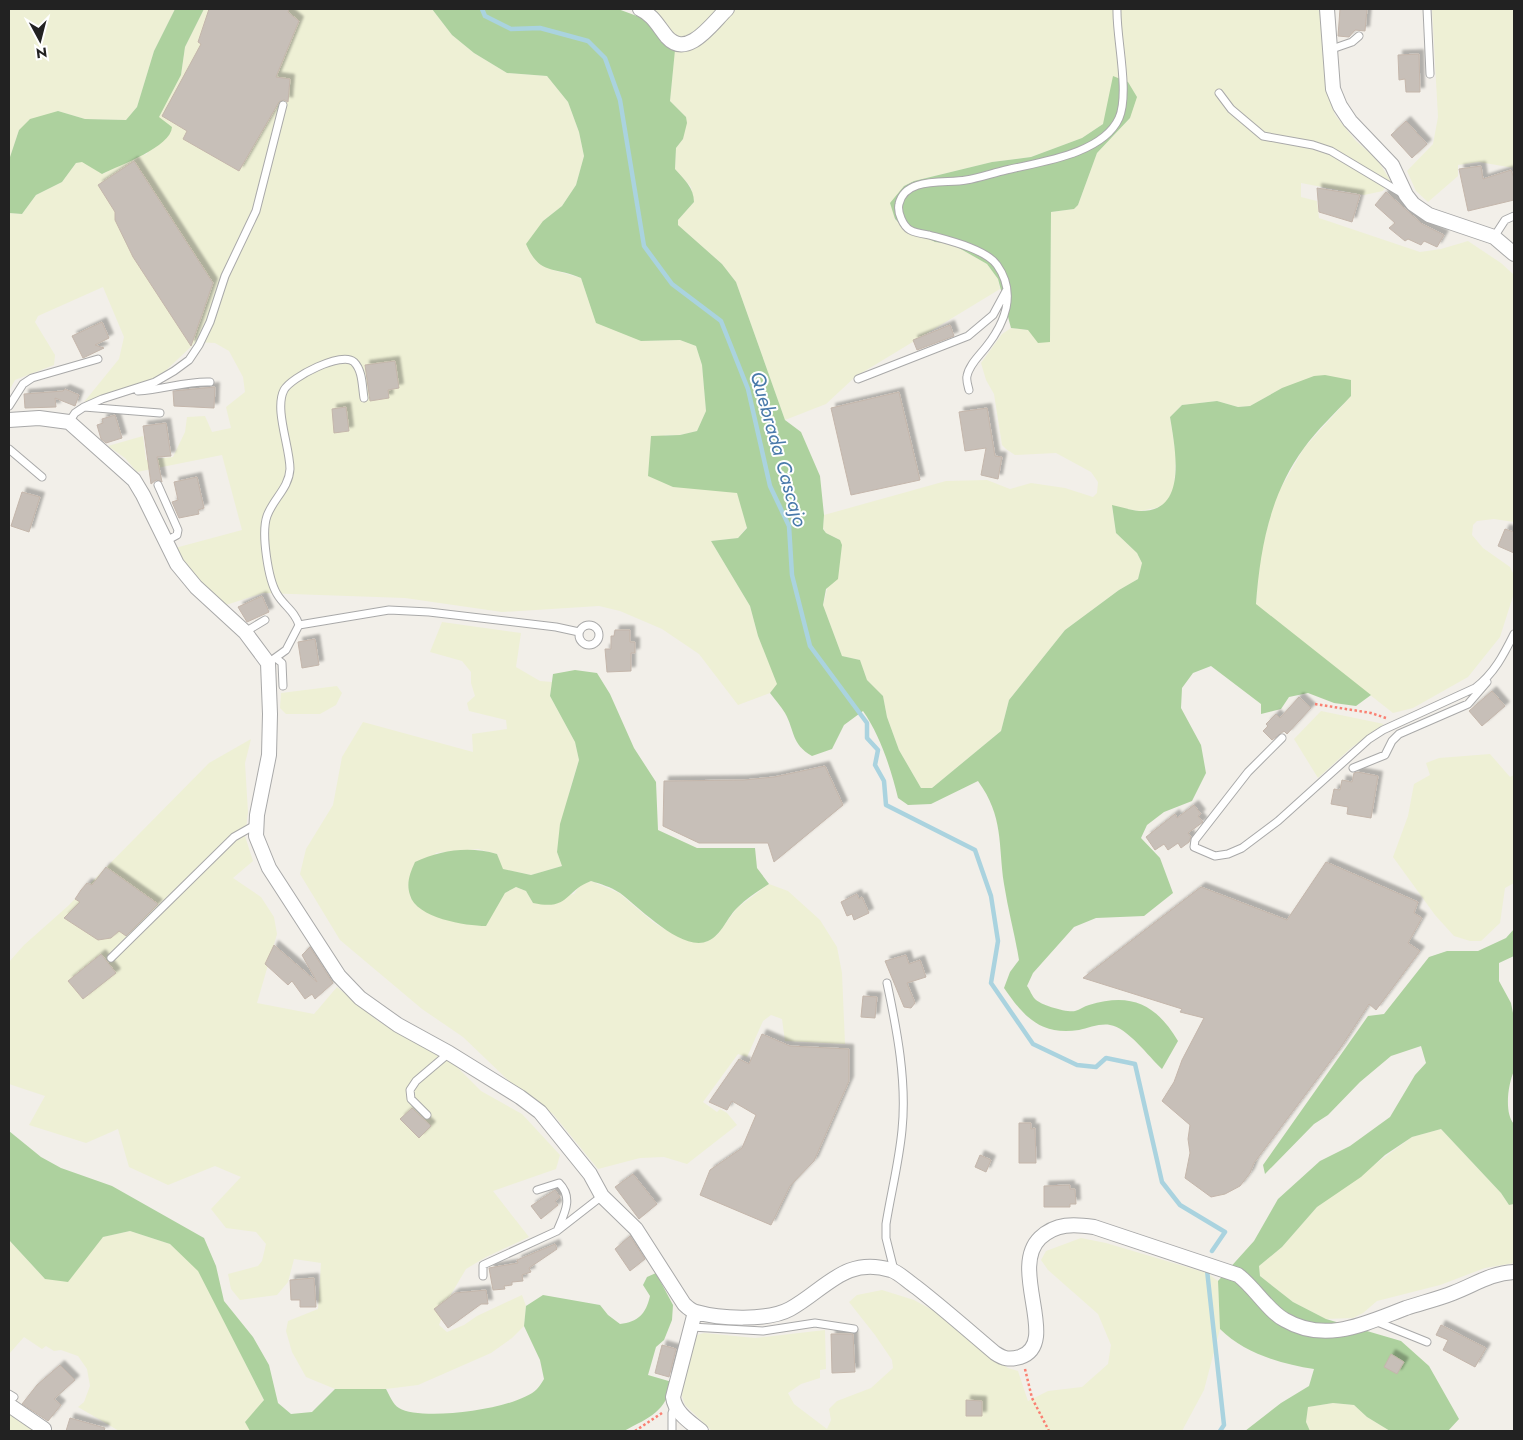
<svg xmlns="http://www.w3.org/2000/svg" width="1523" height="1440" viewBox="0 0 1523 1440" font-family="Jost,sans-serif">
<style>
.farmland{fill:#eef0d5}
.forest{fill:#add19e}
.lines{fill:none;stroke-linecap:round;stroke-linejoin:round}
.stream{stroke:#aad3df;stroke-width:4.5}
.building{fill:#c7bfb8;stroke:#c4b6ab;filter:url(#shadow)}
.service-casing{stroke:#a9a9a9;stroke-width:9}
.minor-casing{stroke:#a9a9a9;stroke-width:16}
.path{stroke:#fa8072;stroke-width:2.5;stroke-dasharray:2.5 2.5;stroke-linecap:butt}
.service{stroke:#fff;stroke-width:7}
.minor{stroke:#fff;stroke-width:14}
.labels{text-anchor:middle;stroke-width:4;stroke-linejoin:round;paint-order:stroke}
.water-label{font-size:20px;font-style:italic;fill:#4a7aab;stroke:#fff}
</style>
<defs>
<filter id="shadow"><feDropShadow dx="4.5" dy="-4.5" stdDeviation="1" flood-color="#0004"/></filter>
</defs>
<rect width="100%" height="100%" fill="#f2efe9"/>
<path class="farmland" d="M9,9H175L154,51L137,107L126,120L85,119L58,111L19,130L9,160Z
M204,9H432L452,35L474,53L507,73L547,76L568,102L579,132L584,156L576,185L562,206L543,221L553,270L581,278L588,298L641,341L680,340L696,346L702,365L706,411L697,431L680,435H664L714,490L737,492L747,527L738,538L711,541L750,606L758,636L778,684L770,693L738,705L699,654L662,629L620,611L599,606L502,612L405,598L263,593L226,605L208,592L191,573L175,548L242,530L222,455L137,472L125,458L108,446L143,436L146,460L173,457L185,432L187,417L205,416L212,432L231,428L226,407L245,392L243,377L229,351L215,343L196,342L160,376L124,390L84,402L119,359L124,337L103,287L38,316L35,322L55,355L54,365L15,380L9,391V213L22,214L36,195L62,182L76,163L82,161L103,174L134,157L147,154L158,118L181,75L185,47Z
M653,9H1318L1324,22V64L1328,94L1335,115L1356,141L1377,159L1390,180L1383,191L1364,195L1301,183V197L1317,201L1319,218L1420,252L1441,249L1468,241L1501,263L1514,275V522L1494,519L1477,521L1473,525L1472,535L1483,548L1510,567L1514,575V593L1500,637L1468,677L1413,708L1393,713L1256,605L1259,562L1274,500L1304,448L1351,396L1282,388L1250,406L1238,407L1217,401L1182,405L1170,417L1176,456L1174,488L1166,503L1156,508L1139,511L1112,506L1116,533L1137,553L1142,563L1138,579L1119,590L1065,630L1009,700L1001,731L932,788H921L899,750L887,717L883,696L867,680L860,660L842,656L823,605L840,540L826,533L823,528L824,515L946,481L987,480L1010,489L1031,483L1065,488L1093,497L1097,493L1098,482L1091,472L1056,453L1015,455L1006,449L1002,445L994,394L986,380L981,363L1002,334L1011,328L1028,330L1050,342L1051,212L1074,209L1078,205L1097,153L1130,118L1103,124L1082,138L1031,157L992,162L914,181L904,186L894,219L899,223L935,242L952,244L987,264L998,279L1000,289L855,377L826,404L785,420L736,282L722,264L678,225V220L694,202L691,187L675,169L676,148L683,139L686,117L670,101L676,36Z
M1432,9H1514V168L1479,162L1458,165V176L1428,202L1416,191L1407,171L1433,144L1438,117Z
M442,622L521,633L516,667L540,681L552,682L550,696L575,742L579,760L570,789L557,852L562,866L531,875L502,869L497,854L478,849L435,853L485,926L505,893L516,887L526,891L533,903L574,894L580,885L591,881L619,893L653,922L666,930L691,941L706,942L717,935L737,908L769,884L788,891L820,920L837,947L842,973L845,1044L785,1041L782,1019L771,1015L763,1021L747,1057L738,1054L703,1102L717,1112L720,1109L727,1113L737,1125L687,1164L664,1157L640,1158L598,1169L553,1114L510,1082L463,1037L422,1009L340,940L300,874L306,849L333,805L342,757L363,722L473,752L472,734L507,729L506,720L469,711L467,703L475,696L471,683V672L462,661L430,652Z
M337,686L342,693L336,705L320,714H286L280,708L281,693Z
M1321,711L1384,724L1351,748L1318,778L1294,739Z
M251,739L245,763L248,812L245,836L253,861L233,878L261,897L274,917L277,934L257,1003L314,1014L337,987L378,1021L452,1062L481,1091L522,1114L560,1155L556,1169L493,1191L529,1237L486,1257L466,1269L450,1296L439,1325L447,1332L464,1325L477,1316L522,1295L526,1306L524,1326L512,1338L491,1353L418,1385L386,1389H335L306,1377L292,1352L286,1331L288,1321L318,1309L321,1263L294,1259L288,1282L277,1295L240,1300L231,1289L228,1274L258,1266L262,1261L266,1244L256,1232L226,1228L211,1209L241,1177L215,1166L168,1185L129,1167L118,1129L86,1143L29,1125L45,1096L9,1084V962L24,945L68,906L209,763Z
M1490,754L1510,777L1514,775V883L1505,888L1500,923L1481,941H1470L1454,936L1435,915L1393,857L1408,816L1414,784L1430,775L1426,763L1439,758Z
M1441,1129L1501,1193L1509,1205L1514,1204V1263L1485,1268L1440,1285L1377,1301L1363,1313L1353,1318L1326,1319L1293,1302L1260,1276L1259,1266L1282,1247L1317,1207L1412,1137Z
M130,1231L170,1244L198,1270L264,1400L246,1422L250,1431H119L78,1407L84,1402L90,1386L87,1369L78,1356L61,1350L54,1351L46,1346L42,1349L24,1337L9,1354V1240L45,1279L88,1255L103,1237Z
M1081,1238L1106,1243L1207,1273L1218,1281L1220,1329L1204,1390L1182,1431H712L685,1405L682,1396L684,1378L697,1335L704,1333L755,1338L825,1330L826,1369L820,1370V1378L801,1384L788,1393L794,1404L827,1429L831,1420L829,1409L837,1401L871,1388L893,1368L892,1360L875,1335L849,1302L857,1295L882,1290L914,1300L951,1320L986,1353L1008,1368L1018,1371L1028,1401L1048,1391L1082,1387L1108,1364L1111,1345L1098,1314L1048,1270L1041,1260L1046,1251Z
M1333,1403L1354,1405L1367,1417L1390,1431H1310L1306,1422L1308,1407Z
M9,1413L30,1428L36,1431H9Z"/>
<path class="forest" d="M175,9H204L185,47L181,75L159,117L172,127C171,147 120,165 102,174L82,162L76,163L62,182L36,195L22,214L9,213V160L19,130L30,119L58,111L85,119L126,120L137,107L154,51Z
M432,9H618L645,19L675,50L670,101L686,117L687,123L683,139L676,148L675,169C684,179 694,188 694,202L678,220V225L722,264L736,282L785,420L801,432L820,476L824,515L823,529L826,533L840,540L842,545L838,579L826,589L823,605L842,656L860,660L867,680L883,696L887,717L899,750L921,788H932L1001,731L1009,700L1065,630L1119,590L1138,579L1142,563L1137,553L1116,533L1112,505C1121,507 1130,510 1139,511C1189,513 1175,448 1170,417L1182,405L1217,401L1238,407L1250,406L1282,388L1314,376L1325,375L1351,380V396C1335,413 1317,430 1304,448C1270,494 1260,549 1256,604L1371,695L1356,706L1334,703L1308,693L1289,697L1281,709L1261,714V704L1211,666L1193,673L1182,688L1181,708L1201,745L1206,773L1192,801L1164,812L1147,825L1141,838L1160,858L1173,893L1144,916L1096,918L1074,927L1033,973L1027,986C1030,990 1032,996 1035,999C1040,1005 1068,1013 1075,1011C1080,1010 1084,1006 1089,1005C1131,992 1156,1004 1178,1041L1162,1069C1149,1057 1127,1027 1110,1025C1101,1023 1088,1028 1079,1030C1041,1036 1024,1017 1004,988L1010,972L1019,960C1015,935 1008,910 1004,884C998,844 1004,817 978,781L931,804L908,805L898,798C891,769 880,735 863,711L844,725L832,749L812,756C791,744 795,731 785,713C781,706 775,700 770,693L777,684L758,636L750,606L711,541L738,538L747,528L737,493L673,487L648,476L651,436L680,435L697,431L706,411L702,365L696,346L680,340L641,341L596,323L581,278C553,266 540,276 526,244L543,221L562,206L576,185L584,156L579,132L568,102L547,76L507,73L474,53L452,35Z
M1113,76L1128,82L1137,97L1130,118L1097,153L1078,205L1074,209L1051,212L1050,342L1038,343L1028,330L1011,328L998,279L987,264L952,244L935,242L899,223L895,219L890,203L904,186L914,181L992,162L1031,157L1082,138L1103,124Z
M575,670L597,673L610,694L634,748L656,782L658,830L697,848H755L757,868L769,884C758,891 747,898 738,907C727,917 722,935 708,941C682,953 638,906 620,893C611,887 601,884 591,881C564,891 570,911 533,903L526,891L516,887L505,893L486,926C466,926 416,918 410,895C406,883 410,873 415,862C441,850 469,846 497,854L503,869L531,875L562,866L557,852L560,824L579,760L575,742L550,696L553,674Z
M1514,929V956L1499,963V981L1511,1003L1514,1018V1071C1508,1084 1504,1113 1514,1124V1204L1509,1205L1501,1193L1441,1129L1412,1137L1385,1155L1361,1177L1317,1207L1282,1247L1259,1266L1260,1276L1293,1302L1326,1319L1401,1341L1429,1366L1459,1419L1448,1431H1390L1367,1417L1354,1405L1333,1403L1308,1407L1306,1422L1310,1431H1245L1281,1403L1309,1386L1314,1369C1281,1364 1244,1353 1220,1329L1218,1281L1254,1241L1278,1199L1320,1161L1350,1146L1390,1117L1415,1075L1426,1063L1421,1046L1391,1056L1360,1082L1328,1115L1314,1124L1265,1174L1263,1165L1368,1016L1384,1014L1429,957L1447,951H1478L1506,938Z
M9,1131L41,1157L61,1168L112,1186L204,1238L216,1266L224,1301L253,1337L269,1365L278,1403L291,1414L312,1412L335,1389H386C389,1394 393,1405 399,1408C422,1422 518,1409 537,1389C540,1386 542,1382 544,1379L540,1360L524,1326L526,1306L543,1295L600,1305L608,1315L620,1324C638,1322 646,1314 650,1296L643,1285L647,1277L656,1273L673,1305L672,1320L664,1340L656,1347L648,1375L672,1382C666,1412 650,1417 624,1431H250L245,1422L264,1400L198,1271L170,1244L130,1231L103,1237L68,1282L45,1279L9,1240Z"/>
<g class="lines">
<path class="stream" d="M482,9L485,16L511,29L540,28L588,41L605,58L620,100L644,246L672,284L721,321L748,389L770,486L789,526L792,575L810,646L867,723V738L878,750L875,765L884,781L886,805L975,850L991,896L998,941L991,983L1033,1044L1077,1065L1096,1067L1106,1058L1135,1064L1162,1182L1180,1205L1225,1232L1212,1251
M1207,1270L1224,1425L1220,1431"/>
</g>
<path class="building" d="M209,9H289L288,12L299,21L276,77L290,79L288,102L284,100L279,102L239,171L183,139L187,131L162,116L201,44L198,42Z
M1340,9H1367L1365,31L1355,30L1349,37L1338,36Z
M1419,54L1420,92H1406L1405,79L1399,80L1398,55Z
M1406,121L1427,144L1412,158L1391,135Z
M134,161L213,283L191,346L133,257L115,220V212L98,185Z
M1481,166L1483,179L1511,170L1514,178V200L1468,211L1459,169Z
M1317,188L1360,195L1352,222L1319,212Z
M1386,192L1422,224L1444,235L1437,247L1424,241L1421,245L1408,239L1405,241L1389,228L1395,223L1375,205Z
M102,322L109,338L95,345L104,348L83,358L72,336Z
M950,325L954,336L917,350L913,340Z
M395,361L399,388L388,390L389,398L370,401L365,365Z
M215,387L214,408L174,406L173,391Z
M65,389L79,395L75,406L55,398L56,407L25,408L24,394L63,391Z
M899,392L920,480L851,495L831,408Z
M346,407L349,431L334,433L332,409Z
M987,408L995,456L1002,457L998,479L981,475L986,448L965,451L959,412Z
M115,415L122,438L106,443L101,439L97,425L103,423L102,419Z
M166,423L171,456L157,457L162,482L156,480L151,484L143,426Z
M197,477L204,508L198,510L199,514L179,518L172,502L178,500L174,482Z
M22,492L40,497L29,532L11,526Z
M1505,529L1514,532V553L1498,546Z
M262,596L269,612L247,622L238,607Z
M615,630H630V642H635V653H631V671L607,672L605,649H611V636H614Z
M315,639L319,665L302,668L298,642Z
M1492,691L1505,706L1482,726L1469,711Z
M1299,697L1311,708L1287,734L1284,731L1272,740L1263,731L1268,726L1266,724L1276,714L1280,718Z
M825,766L843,805L774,862L768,843H699L663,826L664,781L744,780L774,777Z
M1357,772L1378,776L1371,818L1347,814L1348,807L1331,804L1334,789L1340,790L1342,780L1352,782L1354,773Z
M1194,805L1201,814L1198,816L1203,822L1188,833L1191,837L1189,842L1181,848L1178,843L1168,850L1164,844L1155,850L1146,837L1175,814L1177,818Z
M1326,862L1418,902L1414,913L1422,918L1408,943L1420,951L1376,1010L1369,1004L1341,1047L1254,1163L1250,1173L1240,1186L1225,1194L1211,1197L1185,1178L1190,1153L1188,1139L1190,1125L1162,1101L1174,1082L1182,1060L1204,1018L1180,1012L1182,1009L1083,978L1201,887L1287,920Z
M106,867L158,904L126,936L119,931L111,938L98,940L64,918L80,902L75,899L81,890L87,883L92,885Z
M857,894L859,899L862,897L869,913L854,920L852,914L847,916L841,902Z
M274,945L317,982L302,955L310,947L333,983L315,999L312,994L305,999L292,981L288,985L265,964Z
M101,954L116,973L83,999L68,981Z
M906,955L909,964L920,960L926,977L907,983L915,1003L911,1008L904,1007L885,961Z
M863,996L877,997L875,1018L861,1017Z
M762,1034L790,1046L849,1049V1081L814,1161L790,1186L771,1225L700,1195L710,1170L742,1148L756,1115L732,1101L727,1110L709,1102L739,1059L749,1064Z
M412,1108L431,1126L419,1138L400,1119Z
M1019,1123H1031V1129L1035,1128L1036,1163H1019Z
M980,1155L991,1160L986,1172L975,1167Z
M633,1174L657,1204L639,1219L615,1187Z
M1070,1185V1189H1075L1076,1204H1070V1207H1044V1186Z
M555,1190L560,1197L555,1201L558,1205L541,1219L531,1206Z
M630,1236L645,1259L630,1271L615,1249Z
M555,1244L557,1249L529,1268L531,1272L522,1275L523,1281L512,1282V1285L504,1286L505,1289L493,1290L489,1268L518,1263L517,1260Z
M314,1278L316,1307H300V1300H291L290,1280Z
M486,1290L488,1304H481L448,1328L434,1309L455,1293Z
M1441,1325L1486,1348L1475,1367L1443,1350L1448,1340L1436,1335Z
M831,1334H853L855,1372L832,1373Z
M662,1345L676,1349L669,1377L655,1373Z
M1391,1354L1404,1362L1397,1374L1384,1367Z
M60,1365L75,1380L54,1399L61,1405L48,1421L22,1404L37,1385Z
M966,1400L982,1401V1416H966Z
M70,1418L105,1428L104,1431H66Z"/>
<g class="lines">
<defs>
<path id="service" d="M1427,9L1430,74
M1329,50L1352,42L1359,36
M1219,93L1231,109L1263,136L1313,145L1331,151L1403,194
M1494,237L1505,220L1514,216
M858,379L968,336L993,315L1006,291
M969,390C968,386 966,380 967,376C969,365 979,356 986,347C1005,323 1017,293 997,265C986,249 947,240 929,235C923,234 915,233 910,230C903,226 897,212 899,204C905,176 947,184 966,180C979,178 993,173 1006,170C1040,162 1103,154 1119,118C1130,92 1116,37 1117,9
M138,391C164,390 184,381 210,382
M9,406L23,384L32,378L98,359
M84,407L160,413
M69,422L75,413L84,407L102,399L155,382L174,371L189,360L199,345L210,322L225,276L256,211L283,105
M9,449L42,477
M158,485L178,530L177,535L166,541
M579 635a10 10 0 1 1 20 0a10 10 0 1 1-20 0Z
M299,625C295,611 284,606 277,594C268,579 261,533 267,516C273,499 289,488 290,469C290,447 274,409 284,390C291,377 342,351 354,362C363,371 362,387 364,398
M245,632L265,620
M277,659L282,663L283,686
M268,663L286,650L299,625L389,610L429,612L556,627L579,632
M1282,738L1248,772L1195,840L1194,847L1215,856L1228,854L1242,848L1278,821L1369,739L1383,730L1475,688C1494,674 1504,654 1514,634
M1353,768L1385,755L1392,741L1399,734L1468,704L1487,682
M111,958L234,837L257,824
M887,983C897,1030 907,1082 902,1130C899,1162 891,1193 886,1224V1238L894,1270
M427,1115L411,1099L410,1090L416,1081L449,1053
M537,1190L559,1183C574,1198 564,1214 557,1231
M483,1276V1265L557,1231L602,1196
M1375,1321L1427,1342
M691,1327L763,1331L815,1323L854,1329
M9,1394L14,1397
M672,1431V1413L675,1406"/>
<path id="minor" d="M640,9C653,15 658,26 667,37C688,60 713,22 727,9
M1327,9L1333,89L1340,106L1350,121L1392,165L1406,195L1413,204L1429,215L1494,237L1514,254
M9,420L39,418L69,422L124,471L134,480L143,495L177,564L196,587L245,632L268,663L270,714L269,755L257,815L256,836L269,868L339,976L360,998L398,1025L449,1053L520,1097L540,1112L590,1174L602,1196L636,1229L684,1304C687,1307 692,1311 696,1312C720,1319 768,1321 790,1309C826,1289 845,1256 891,1270C900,1273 908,1282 916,1287C943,1308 969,1331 995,1353C1004,1359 1009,1360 1020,1357C1061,1344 1008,1269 1040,1238C1056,1223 1074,1224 1094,1227L1238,1275C1255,1288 1269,1312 1285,1320C1326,1344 1366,1323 1406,1308C1421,1303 1438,1299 1453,1293C1474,1285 1491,1273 1514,1272
M695,1312L673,1397C675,1413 690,1422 701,1431
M9,1405L44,1429"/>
</defs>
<use href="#service" class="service-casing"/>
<use href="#minor" class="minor-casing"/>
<path class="path" d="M1315,704L1371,713L1386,718
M1025,1369L1032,1398L1049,1431
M635,1431L662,1413"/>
<use href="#service" class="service"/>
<use href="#minor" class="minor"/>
</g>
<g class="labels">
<g class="water-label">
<text transform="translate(779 449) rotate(74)" y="7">Quebrada Cascajo</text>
</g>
</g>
<rect width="1523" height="1440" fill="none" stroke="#222222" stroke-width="20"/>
<g transform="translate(40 40) rotate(173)" stroke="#ffffff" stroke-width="4" paint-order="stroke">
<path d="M0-4L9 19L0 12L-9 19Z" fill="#222222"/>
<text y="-8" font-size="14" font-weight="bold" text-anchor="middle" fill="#222222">N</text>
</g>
</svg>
